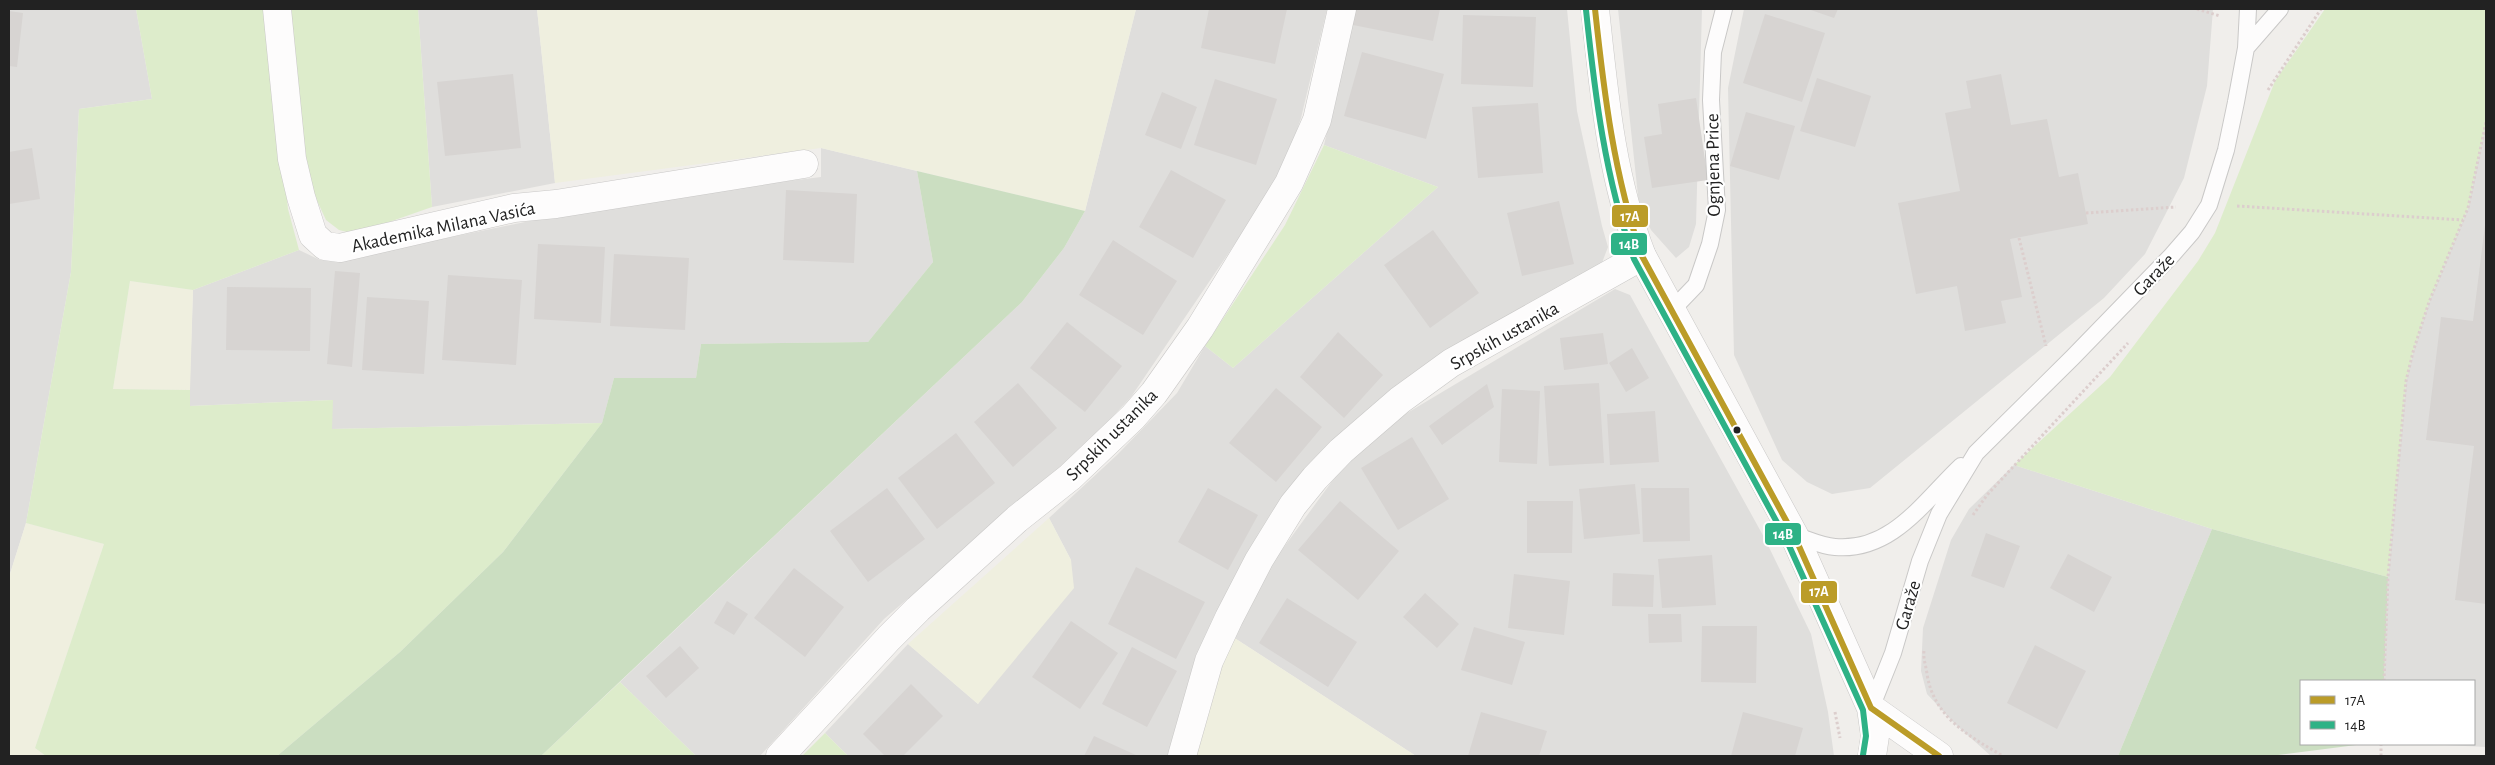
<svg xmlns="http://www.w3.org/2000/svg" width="2495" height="765" viewBox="0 0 2495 765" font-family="'Alegreya Sans',sans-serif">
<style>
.residential{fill:#dfdedc}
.farmland{fill:#efefdf}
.grass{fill:#ddeccb}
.forest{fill:#cbdec1}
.building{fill:#d7d4d2}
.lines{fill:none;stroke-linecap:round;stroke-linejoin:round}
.service-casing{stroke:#c9c8c7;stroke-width:18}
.minor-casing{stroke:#c9c8c7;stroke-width:29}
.tertiary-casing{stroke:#c9c8c7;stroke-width:29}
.path{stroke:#dccecd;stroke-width:3;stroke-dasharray:2.5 2.5;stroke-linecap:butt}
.service{stroke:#fdfcfc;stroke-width:16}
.minor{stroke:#fdfcfc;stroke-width:28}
.tertiary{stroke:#fdfcfc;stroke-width:28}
.bus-1-casing{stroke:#fff;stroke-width:10}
.bus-2-casing{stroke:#fff;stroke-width:10}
.bus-1{stroke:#bb9c28;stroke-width:6}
.bus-2{stroke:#2eb286;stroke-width:6}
.bus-dot{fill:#222;stroke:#fff;stroke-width:2}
.labels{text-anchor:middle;stroke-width:4.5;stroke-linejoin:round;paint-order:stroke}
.street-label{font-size:19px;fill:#222;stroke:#fff}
.line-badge{stroke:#fff;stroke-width:2}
.badge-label{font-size:14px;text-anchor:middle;font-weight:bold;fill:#fff}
</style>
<rect width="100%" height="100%" fill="#f0eeeb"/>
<path class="residential" d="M9,9H136L152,99L79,109L71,272L26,523L9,577Z
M418,9H537L555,183L432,207Z
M1136,9H1327L1301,118L1289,153L1270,192L1131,397L1083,448L884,619L760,756H696L620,682L1022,302L1064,248L1085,211Z
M1356,9H1567L1577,111L1602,226L1608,247L1600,268L1514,313L1416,371L1338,437L1289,489L1239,571L1173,756H848L825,733L908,644L978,704L1071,560L1049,518L1117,455L1177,393L1205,346L1233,368L1438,187L1324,145Z
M1618,9H1702L1696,224L1689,247L1676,258L1651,230L1639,205Z
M1744,9H2213L2207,86L2184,178L2145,254L2104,298L1870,488L1832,494L1807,482L1782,460L1734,355L1728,88Z
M2486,122V747L2425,744H2474V681H2384L2388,577L2406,381L2413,352L2429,302L2468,208Z
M821,148L917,171L933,262L868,342L701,344L696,378H614L602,423L331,429L332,400L189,406L193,290L299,250L320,260L350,258L632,200L821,177Z
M1615,289L1630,295L1765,539L1811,634L1828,712L1834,756H1416L1233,637L1276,558L1338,473L1387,425Z
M2014,465L2212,529L2118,756H1991L1954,723L1927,694L1921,671L1923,628L1951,540L1969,509Z"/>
<path class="farmland" d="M537,9H1136L1085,211L821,148L555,183Z
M130,281L193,290L190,390L113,389Z
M1049,518L1071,560L1074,588L978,704L908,644Z
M26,523L104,544L35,748L46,756H9V577Z
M1233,637L1416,756H1194L1219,671Z"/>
<path class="grass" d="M136,9H267L288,209L299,250L193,290L130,281L113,389L190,390V406L333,400L332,429L602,423L503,552L400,652L277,756H46L35,748L104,544L26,523L71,272L79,109L152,99Z
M288,9H418L432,207L355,234L339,230L326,220L307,179Z
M2325,9H2486V122L2468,208L2429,302L2413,352L2406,382L2388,577L2212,529L2014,465L2110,377L2198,261L2215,233L2275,81Z
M1324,145L1438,187L1233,368L1205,346L1285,225Z
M620,682L696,756H541Z
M825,733L848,756H802Z"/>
<path class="forest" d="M917,171L1085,211L1064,248L1022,302L541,756H277L400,652L503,552L602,423L614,378H696L701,344L868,342L933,262Z
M2212,529L2388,577L2384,681H2301V744H2364L2270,756H2118Z"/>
<path class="building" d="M1209,9H1287L1275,64L1201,48Z
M1356,9H1440L1433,41L1353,25Z
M1808,9H1838L1834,18Z
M9,11L23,13L17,67L9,66Z
M1765,14L1825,33L1802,102L1743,83Z
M1463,15L1536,17L1533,87L1461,84Z
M1362,52L1444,74L1426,139L1344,116Z
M513,74L521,148L445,156L437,82Z
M2001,74L2011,125L2047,119L2059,177L2078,173L2088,224L2010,239L2022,297L2001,301L2006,323L1965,331L1957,286L1916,294L1898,203L1960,191L1945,113L1971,108L1966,81Z
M1817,78L1871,96L1855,147L1800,131Z
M1215,79L1277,99L1256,165L1194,145Z
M1162,92L1197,107L1181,149L1145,135Z
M1696,98L1708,180L1652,188L1644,137L1662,134L1658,104Z
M1538,103L1543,173L1478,178L1472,107Z
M1746,112L1795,126L1779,180L1730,166Z
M32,148L40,199L9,204V152Z
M1171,170L1226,200L1193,258L1139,227Z
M786,190L857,194L854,263L783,260Z
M1559,201L1574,264L1522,276L1507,213Z
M2485,225H2486V604L2455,600L2474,446L2426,440L2441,317L2473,321Z
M1433,230L1479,293L1430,328L1384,265Z
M1113,240L1177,281L1143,335L1079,295Z
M538,244L605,247L601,323L534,319Z
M614,254L689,258L685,330L610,326Z
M335,271L360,273L352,367L327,364Z
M448,275L522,280L516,365L442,360Z
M227,287L311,288L310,351L226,350Z
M367,297L429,301L424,374L362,370Z
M1067,322L1122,366L1085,412L1030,368Z
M1338,332L1383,375L1344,418L1300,377Z
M1603,333L1608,364L1564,370L1560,338Z
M1632,348L1649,378L1626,392L1609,363Z
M1018,383L1057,428L1013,467L974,422Z
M1599,383L1604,463L1549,466L1544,386Z
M1487,384L1494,407L1442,445L1429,426Z
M1276,388L1322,427L1276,482L1229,443Z
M1502,389L1540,391L1537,464L1499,462Z
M1655,411L1659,462L1610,465L1607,414Z
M956,433L995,483L937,529L898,478Z
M1412,437L1449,499L1398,530L1361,468Z
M1635,484L1640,534L1584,539L1579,489Z
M887,488L925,539L868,582L830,531Z
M1208,488L1258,515L1228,570L1178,542Z
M1641,488H1689L1690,541L1643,542Z
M1340,501L1399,551L1358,600L1298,550Z
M1527,501H1573L1572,553H1527Z
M1986,533L2020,546L2004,588L1971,576Z
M2068,554L2112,577L2094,612L2050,588Z
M1712,555L1716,605L1662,608L1658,559Z
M1136,567L1205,602L1176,659L1108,624Z
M794,568L844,607L805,657L754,618Z
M1613,573L1654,575L1653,607L1612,606Z
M1514,574L1570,581L1564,635L1508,628Z
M1425,593L1459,624L1437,648L1403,617Z
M1287,598L1357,642L1328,687L1259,643Z
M727,601L748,614L734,635L714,623Z
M1648,614H1681L1682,642L1649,643Z
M1071,621L1118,653L1080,709L1032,677Z
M1702,626H1757L1756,683L1701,682Z
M1474,627L1525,642L1512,685L1461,670Z
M2035,645L2086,671L2057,729L2007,703Z
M680,646L699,668L666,698L646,676Z
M1132,647L1177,671L1147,727L1102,704Z
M911,684L943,716L903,756H885L863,734Z
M1481,712L1547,731L1539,756H1468Z
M1743,712L1803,728L1795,756H1731Z
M1094,736L1138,756H1084Z"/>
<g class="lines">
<defs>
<path id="service" d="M2246,48L2280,9
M1672,310L1696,285L1710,244L1717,210L1711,100L1713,52L1724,9
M1794,535C1807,539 1821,546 1835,547C1892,552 1924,501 1961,466
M1871,708L1893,653L1920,561L1939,514L1976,453L2073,357L2172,255L2192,232L2209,205L2226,150L2236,102L2246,48L2248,9"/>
<path id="minor" d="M277,9L292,159L301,197L313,235L325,246L340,248L514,208L556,204L804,164
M780,756L889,638L918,609L1017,519L1070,477L1133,417L1154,393L1200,328L1289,183L1317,120L1342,9
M1182,756L1209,661L1229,618L1259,560L1293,505L1315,478L1341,451L1400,400L1451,363L1642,256"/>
<path id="tertiary" d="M1595,9C1604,93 1611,177 1642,256L1794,535L1871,708L1875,736L1872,756
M1871,708L1939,756"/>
</defs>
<use href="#service" class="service-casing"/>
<use href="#minor" class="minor-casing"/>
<use href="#tertiary" class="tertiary-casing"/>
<path class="path" d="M2197,9L2220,16
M2268,90L2321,9
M2237,206L2463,220
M2086,213L2176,207
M2019,238L2046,346
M1973,515L1987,495L2128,343
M1924,651C1923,658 1926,666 1927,674C1934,717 1967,735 2003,756
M2384,681L2388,577L2406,381L2413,352L2429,302L2468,208L2486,122
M1835,712L1840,738
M2381,756V744"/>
<use href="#service" class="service"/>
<use href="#minor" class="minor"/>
<use href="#tertiary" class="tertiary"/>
<defs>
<path id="bus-1" d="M1595,9C1604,93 1614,176 1642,256L1794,535L1871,708L1939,756"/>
<path id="bus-2" d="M1586,10C1595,95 1605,178 1634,259L1786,539L1863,710L1866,736L1863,755"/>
</defs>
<use href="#bus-1" class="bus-1-casing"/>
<use href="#bus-2" class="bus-2-casing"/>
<use href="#bus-1" class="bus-1"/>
<use href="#bus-2" class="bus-2"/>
</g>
<circle class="bus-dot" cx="1737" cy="430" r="4.5"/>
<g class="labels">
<g class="street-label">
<text transform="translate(1712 165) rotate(-91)" y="7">Ognjena Price</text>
<text transform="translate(443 226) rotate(-12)" y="7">Akademika Milana Vasića</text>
<text transform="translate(2153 274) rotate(-46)" y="7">Garaže</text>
<text transform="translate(1504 335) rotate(-29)" y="7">Srpskih ustanika</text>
<text transform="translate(1111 434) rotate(-45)" y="7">Srpskih ustanika</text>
<text transform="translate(1907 605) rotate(-74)" y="7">Garaže</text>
</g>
</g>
<g class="line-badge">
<rect x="1611" y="204" width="38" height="24" rx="5" fill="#bb9c28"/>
<rect x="1610" y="232" width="38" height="24" rx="5" fill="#2eb286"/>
<rect x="1764" y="522" width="38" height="24" rx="5" fill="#2eb286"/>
<rect x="1800" y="580" width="38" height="24" rx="5" fill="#bb9c28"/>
</g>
<g class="badge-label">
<text x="1630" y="221">17A</text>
<text x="1629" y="249">14B</text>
<text x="1783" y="539">14B</text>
<text x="1819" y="596">17A</text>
</g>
<rect width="2495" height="765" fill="none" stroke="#222222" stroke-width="20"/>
<rect x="2300" y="680" width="175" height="65" fill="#ffffff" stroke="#a7a7a7"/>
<rect x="2310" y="696" width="25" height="8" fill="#bb9c28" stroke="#a7a7a7"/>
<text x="2345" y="705" font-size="15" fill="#222222">17A</text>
<rect x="2310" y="721" width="25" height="8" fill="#2eb286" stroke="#a7a7a7"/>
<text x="2345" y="730" font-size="15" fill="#222222">14B</text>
</svg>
